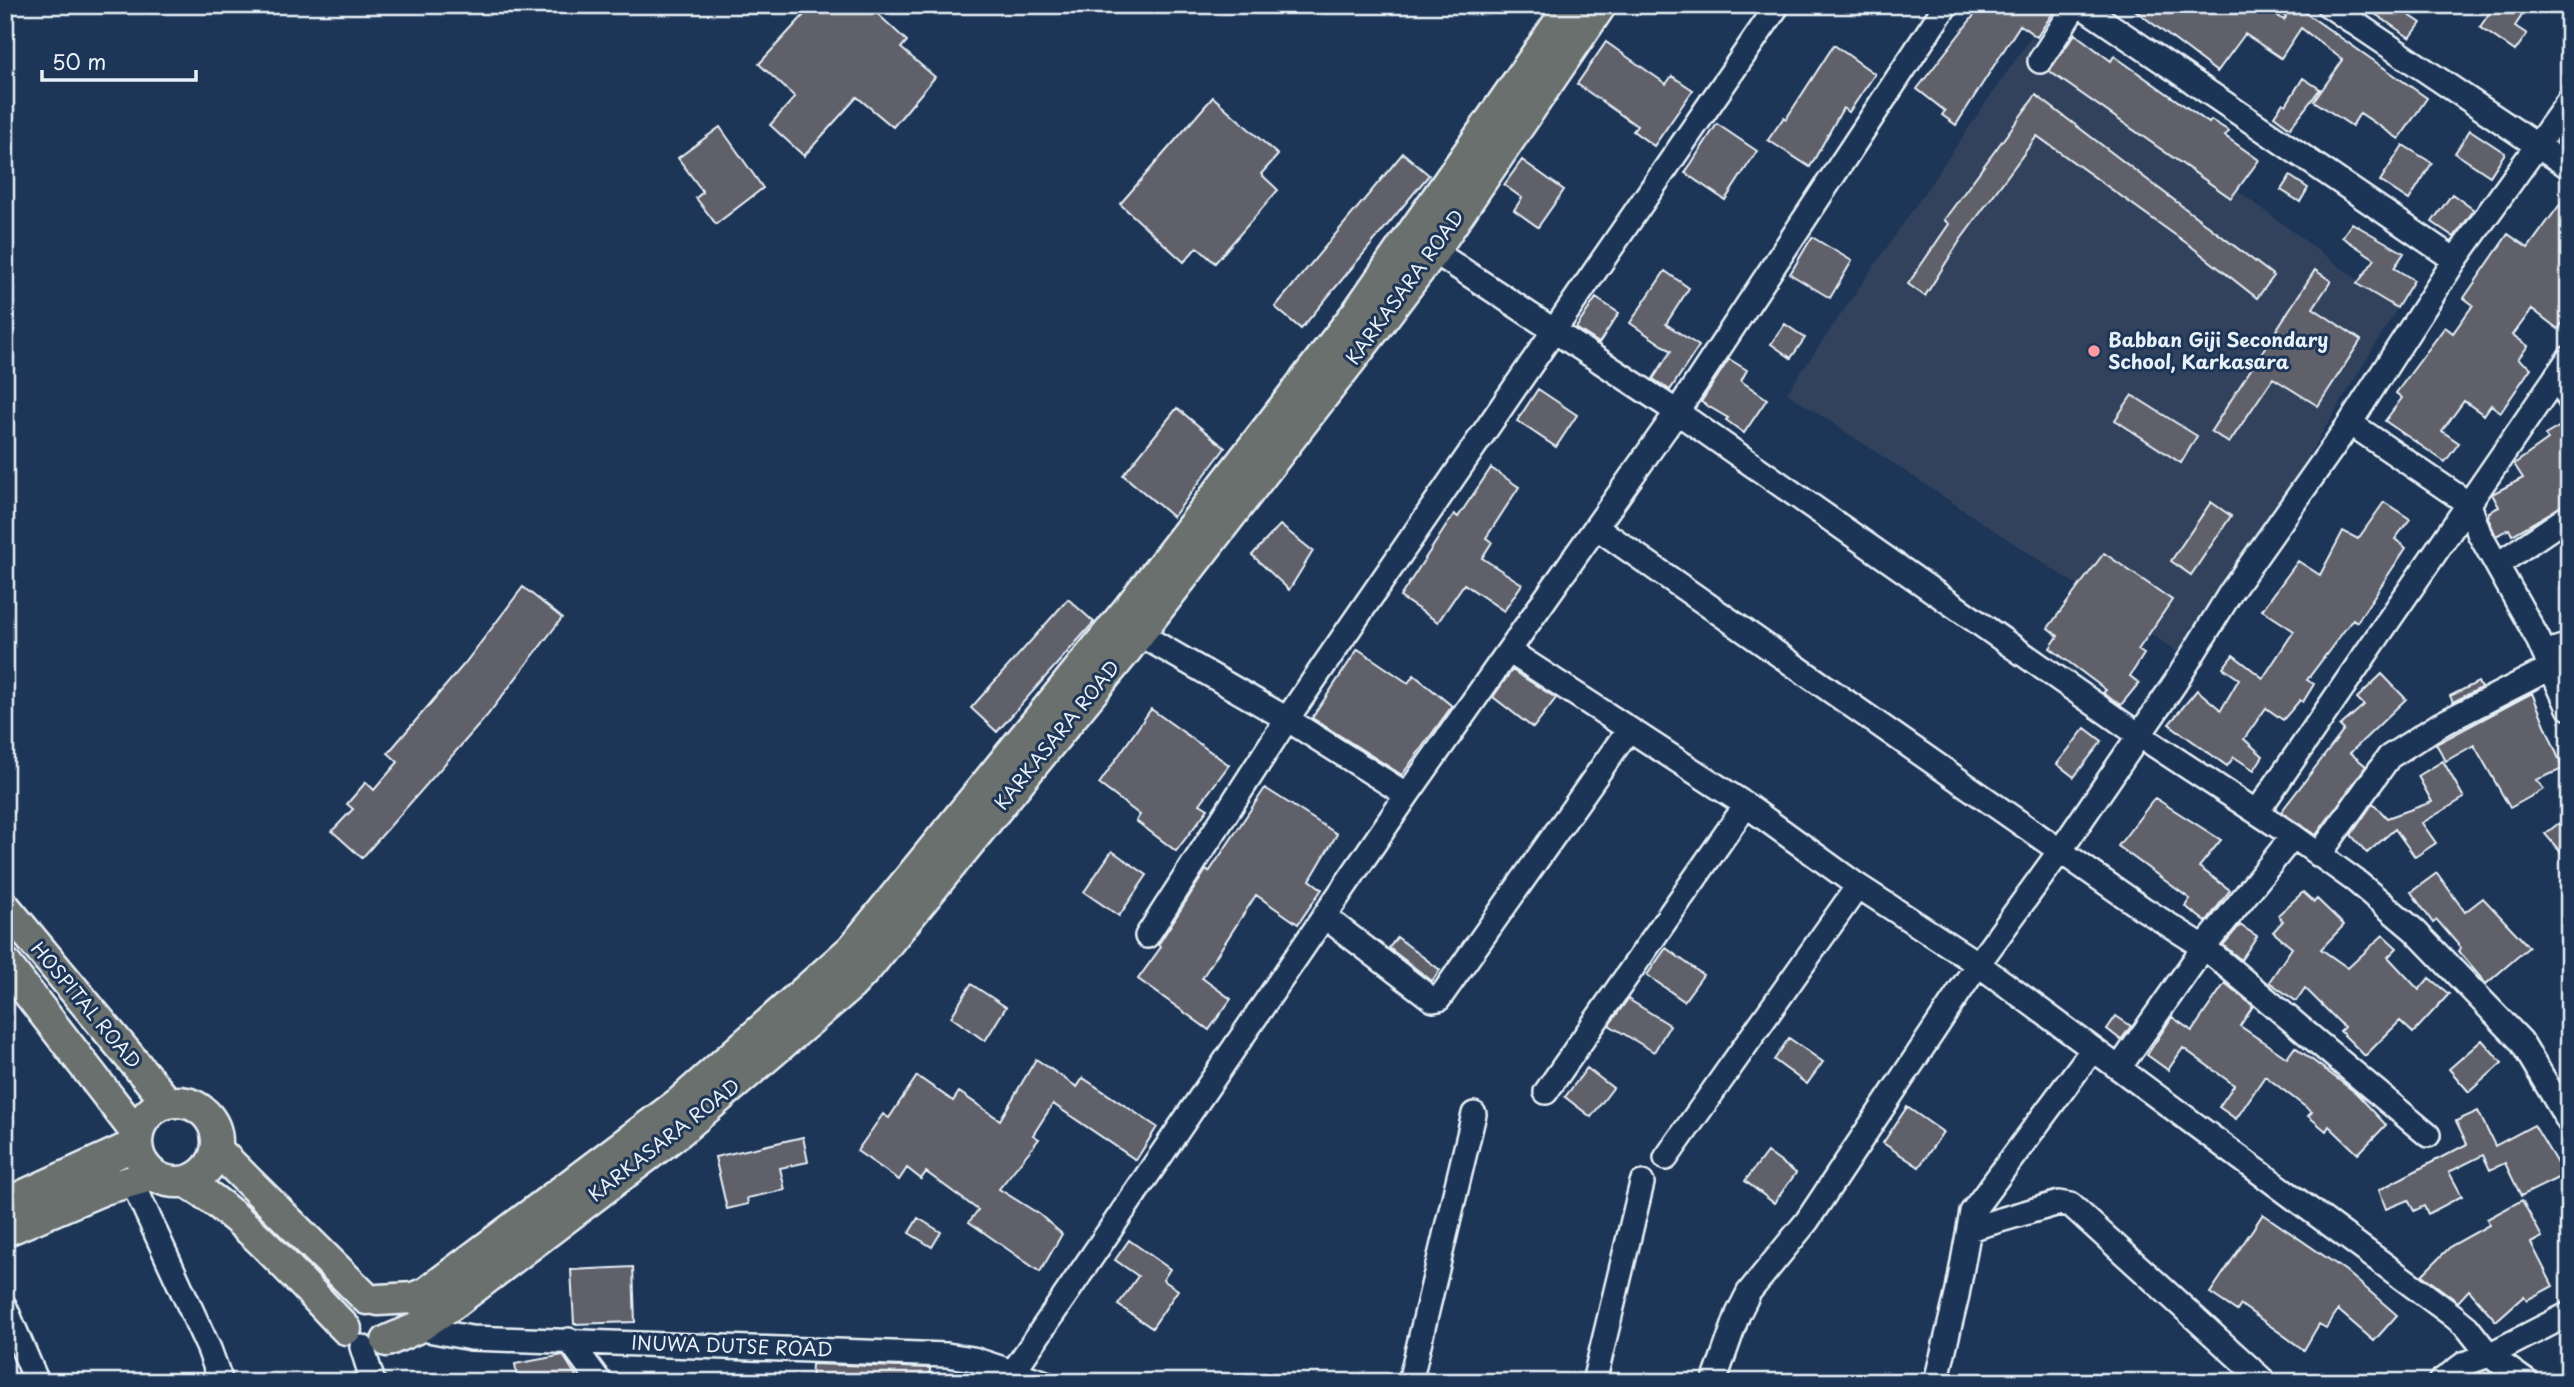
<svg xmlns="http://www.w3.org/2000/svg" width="2574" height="1387" viewBox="0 0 2574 1387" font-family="'Playpen Sans',sans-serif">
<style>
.built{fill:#31425d}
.building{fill:#61616b;stroke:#e8f1f8;stroke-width:2}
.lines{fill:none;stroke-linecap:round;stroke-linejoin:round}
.minor-casing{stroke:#e8f1f8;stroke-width:28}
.major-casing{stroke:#e8f1f8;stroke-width:35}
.minor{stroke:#1d3557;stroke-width:23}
.major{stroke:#6a706d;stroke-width:30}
.poi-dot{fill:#ff9aa2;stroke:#1d3557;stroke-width:2.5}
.labels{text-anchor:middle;stroke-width:6;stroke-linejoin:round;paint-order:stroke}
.street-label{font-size:19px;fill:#e8f1f8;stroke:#1d3557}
.poi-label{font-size:19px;font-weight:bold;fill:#e8f1f8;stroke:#1d3557;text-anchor:start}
</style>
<rect width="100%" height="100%" fill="#1d3557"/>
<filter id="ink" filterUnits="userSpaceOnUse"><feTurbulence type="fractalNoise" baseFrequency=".0143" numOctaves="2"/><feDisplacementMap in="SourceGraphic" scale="14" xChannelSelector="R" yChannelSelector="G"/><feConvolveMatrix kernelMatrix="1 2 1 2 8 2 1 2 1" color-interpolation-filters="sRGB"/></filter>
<g filter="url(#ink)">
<path class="built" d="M2031,37L2397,309L2187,658L1787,393Z"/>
<path class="building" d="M813,5H868L907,41L901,48L935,77L893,127L857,97L804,156L770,125L795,97L759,64Z
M1982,5H2058L2037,37L2020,25L1956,125L1942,115L1945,111L1917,89Z
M2128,5H2232L2245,13L2250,5H2262L2284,20L2286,17L2278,11L2282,5H2294L2427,98L2399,139L2360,113L2352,126L2314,101L2343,60L2301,28L2281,58L2245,34L2217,72Z
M2362,5H2394L2421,23L2410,38Z
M2495,5H2529L2515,26L2527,34L2515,51L2480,27Z
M2075,34L2111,61L2114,56L2209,123L2211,120L2229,131L2225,136L2259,160L2231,198L2049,71Z
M1606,42L1666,84L1672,76L1693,90L1654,146L1633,131L1637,126L1577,84Z
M1834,45L1875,74L1849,112L1843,108L1810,167L1768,140L1784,117L1786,119Z
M2303,78L2320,89L2290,128L2274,116L2283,103L2286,105Z
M2036,95L2274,276L2257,298L2192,247L2037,136L1961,239L1925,296L1908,284L1949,224L1944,220Z
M1213,97L1278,155L1261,174L1278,190L1215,263L1197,247L1184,262L1120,204Z
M1717,124L1757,151L1725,200L1685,173Z
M720,127L763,188L716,224L696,198L703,192L678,158Z
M2470,130L2505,153L2490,176L2455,153Z
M2403,145L2432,163L2409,200L2380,181Z
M1403,153L1429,175L1301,329L1275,307Z
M1522,160L1564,190L1538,227L1514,210L1522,198L1504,185Z
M2290,176L2308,188L2300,202L2281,190Z
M2569,192V314L2558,329L2532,309L2513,335L2528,346L2518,359L2531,368L2501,412L2491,405L2484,415L2464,401L2442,431L2459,443L2445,462L2385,421L2402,398L2396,393L2445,327L2453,333L2473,305L2464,298L2508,234L2528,248Z
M2452,194L2474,210L2454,237L2432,222Z
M2352,223L2404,253L2394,268L2414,280L2397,308L2357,284L2375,259L2342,237Z
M1812,237L1852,261L1830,298L1790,274Z
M2315,270L2331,281L2313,308L2361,340L2318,406L2273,378L2229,443L2211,431Z
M1665,271L1689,288L1666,324L1699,346L1670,390L1653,379L1671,351L1630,323Z
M1596,298L1619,313L1599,343L1576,328Z
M1785,324L1805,338L1791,358L1771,344Z
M1729,359L1747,370L1741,381L1767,399L1744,433L1726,420L1728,418L1701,402Z
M1538,389L1577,415L1556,447L1517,421Z
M2132,395L2197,436L2181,463L2115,420Z
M1177,408L1225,448L1173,517L1123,475Z
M2569,421V502L2512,535L2509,529L2496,536L2488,518L2489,512L2499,507L2492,494L2523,478L2514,464L2548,440L2545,435Z
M1491,468L1519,487L1486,538L1492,542L1482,558L1522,584L1504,611L1464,584L1438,622L1400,597L1454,514L1458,517Z
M2211,502L2231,516L2191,575L2171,561Z
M2384,502L2410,519L2395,539L2406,548L2357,622L2353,619L2307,680L2314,684L2303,702L2300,700L2283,720L2266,708L2244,739L2263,756L2254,770L2234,757L2227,766L2169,724L2197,690L2221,710L2239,679L2223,668L2233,655L2263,678L2294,631L2262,610L2298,561L2320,575L2343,531L2358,539Z
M1280,525L1313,551L1289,590L1252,555Z
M2104,553L2172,600L2138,650L2144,654L2130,676L2139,683L2121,705L2103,693L2106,690L2050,648L2058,636L2048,628Z
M523,587L562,618L486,717L362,858L332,831L353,809L347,804L366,782L374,790L398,762L388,753L465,663Z
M1068,599L1094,622L997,732L971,708Z
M1358,649L1408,683L1414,675L1452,706L1402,775L1312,718Z
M1512,670L1556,698L1533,728L1493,697Z
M2382,674L2406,699L2350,753L2366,766L2316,835L2281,812L2344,730L2340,726L2364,705L2357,698Z
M2478,682L2481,688L2453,702L2450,696Z
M2532,693L2563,769L2536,780L2544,789L2510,808L2474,745L2446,761L2436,744Z
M1151,709L1229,765L1200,804L1208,809L1176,851L1136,821L1140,815L1099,784Z
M2085,728L2102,741L2074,777L2057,764Z
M2443,761L2464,798L2422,823L2436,843L2415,857L2395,829L2367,853L2351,835L2373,803L2387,818L2432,802L2418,776Z
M1265,788L1337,834L1310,880L1322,889L1298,924L1256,895L1202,978L1231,999L1209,1030L1138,979L1161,947L1158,945L1206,870L1209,872Z
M2155,798L2221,840L2199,867L2230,890L2206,922L2185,906L2190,899L2118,846Z
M2559,823L2569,834V862L2545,834Z
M1112,851L1147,875L1119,916L1084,892Z
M2437,873L2465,912L2483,898L2529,947L2486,984L2458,951L2461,948L2437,920L2433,923L2411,892Z
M2303,892L2314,902L2317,899L2344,925L2321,949L2348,968L2383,935L2397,948L2388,957L2419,990L2429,978L2449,994L2413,1033L2400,1021L2365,1056L2340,1031L2344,1027L2305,988L2296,1001L2269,982L2292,948L2273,932L2283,921L2278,915Z
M2240,925L2257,936L2241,960L2223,945Z
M1397,937L1440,970L1432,981L1389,948Z
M1666,948L1703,975L1684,1001L1647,975Z
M2225,983L2253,1006L2240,1026L2287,1058L2295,1047L2356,1093L2386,1125L2358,1154L2329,1126L2326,1131L2308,1116L2312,1112L2265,1076L2236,1119L2219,1107L2234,1085L2183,1048L2168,1070L2147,1055L2172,1017L2192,1031Z
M971,984L1006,1007L985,1041L951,1017Z
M1628,999L1670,1025L1654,1052L1609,1025Z
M2116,1016L2131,1026L2121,1040L2107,1029Z
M1789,1038L1823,1062L1807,1084L1774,1060Z
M2482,1040L2502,1063L2469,1092L2449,1069Z
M1036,1059L1077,1087L1083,1078L1157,1127L1136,1160L1053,1104L1033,1135L1039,1139L999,1189L1039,1214L1062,1234L1040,1272L969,1222L978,1210L926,1172L921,1179L907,1168L899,1180L857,1151L883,1114L889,1118L917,1076L953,1101L959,1092L1000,1120Z
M1587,1068L1613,1088L1591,1117L1565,1097Z
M1907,1107L1943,1132L1919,1167L1883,1143Z
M2478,1111L2495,1146L2534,1125L2564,1175L2521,1196L2505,1163L2490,1170L2483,1155L2449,1172L2462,1196L2428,1214L2424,1206L2414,1211L2408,1200L2386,1209L2379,1190L2467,1144L2456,1121Z
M803,1137L808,1162L780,1168L785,1190L747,1198L748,1204L727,1209L715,1157Z
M1767,1152L1796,1173L1774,1203L1745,1181Z
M2522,1200L2542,1237L2531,1243L2553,1286L2527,1300L2524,1296L2496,1321L2469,1290L2458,1302L2422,1275L2451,1246L2489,1225L2487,1219Z
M2263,1214L2346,1271L2397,1315L2374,1341L2338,1310L2326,1328L2319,1324L2304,1350L2241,1305L2237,1311L2210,1293Z
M918,1218L941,1232L932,1247L909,1233Z
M1129,1240L1170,1269L1163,1280L1178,1290L1152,1328L1118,1305L1138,1276L1115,1260Z
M633,1267L635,1322L574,1324L571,1270Z
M563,1355L578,1379L518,1382L515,1364Z
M812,1364L930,1368V1382H811Z"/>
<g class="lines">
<defs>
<path id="minor" d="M2080,5L2455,260
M2328,5L2569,167
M2040,61L2076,5
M1420,242L1677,412L2139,735L2293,836L2357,882L2414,930L2521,1041L2569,1122
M2557,375L2569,399
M2350,423L2469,504L2479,533L2537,637L2569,708
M1596,527L2142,908L2204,947L2428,1135
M2497,565L2569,516
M1127,627L1287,719L1407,795
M1509,651L1746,805L1858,886L1978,964L2451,1314L2467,1327L2489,1355L2527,1382
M2544,653L2569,645
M2257,812L2569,358
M2319,855L2389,757L2439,725L2550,668
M1325,917L1433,1000L1439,999L1629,729
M1147,936L1287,719L1778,5
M2119,1068L2204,947L2293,836
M1546,1092L1746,805
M1666,1158L1858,886
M132,1181L209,1349L221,1382
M1969,1229L2059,1203L2071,1205L2265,1382
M5,1307L37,1382
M417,1328L471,1338L947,1355L973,1359L1043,1382
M569,1340L600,1382
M362,1347L373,1382
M1013,1372L1407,795L1677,412L1946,5
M1410,1382L1474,1114
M1594,1382L1642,1183
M1714,1382L1738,1314L1749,1292L1807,1221L1978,964L2060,851L2175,683L2231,592L2350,423L2455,260L2569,101
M1936,1382L1957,1295L1972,1212L2093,1049
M2440,1382L2464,1364L2489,1355L2569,1314"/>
<path id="major" d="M5,907L168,1103
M5,963L138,1135
M137 1142a40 40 0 1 1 80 0a40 40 0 1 1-80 0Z
M217,1150L367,1299
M187,1182C249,1220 295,1277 346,1329
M5,1204L137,1144
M5,1231L104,1189L154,1175
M378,1300L413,1298L426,1293L679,1103L852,949L1129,608L1356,314L1571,5
M387,1341L417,1328L454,1303L680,1131L851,985L868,967L1120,658L1378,325L1433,252L1601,5"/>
</defs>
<use href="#minor" class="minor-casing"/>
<use href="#major" class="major-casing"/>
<use href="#minor" class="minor"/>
<use href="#major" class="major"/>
</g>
</g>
<circle class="poi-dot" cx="2094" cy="351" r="7"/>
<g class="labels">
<g class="street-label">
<text transform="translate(1405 287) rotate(-54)" y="7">KARKASARA ROAD</text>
<text transform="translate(1057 735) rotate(-51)" y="7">KARKASARA ROAD</text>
<text transform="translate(86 1005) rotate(50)" y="7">HOSPITAL ROAD</text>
<text transform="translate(664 1140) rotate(-38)" y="7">KARKASARA ROAD</text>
<text transform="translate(732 1346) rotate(2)" y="7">INUWA DUTSE ROAD</text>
</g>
<g class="poi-label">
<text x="2108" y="347">Babban Giji Secondary<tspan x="2108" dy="22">School, Karkasara</tspan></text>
</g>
</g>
<rect width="2574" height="1387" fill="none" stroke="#1d3557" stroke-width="28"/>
<rect x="14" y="14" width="2546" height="1359" fill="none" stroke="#e8f1f8" stroke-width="2.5" filter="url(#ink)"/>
<path d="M42 70v10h154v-10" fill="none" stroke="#e8f1f8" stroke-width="3.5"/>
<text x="52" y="70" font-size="21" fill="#e8f1f8" stroke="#1d3557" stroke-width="5" paint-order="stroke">50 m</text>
</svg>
